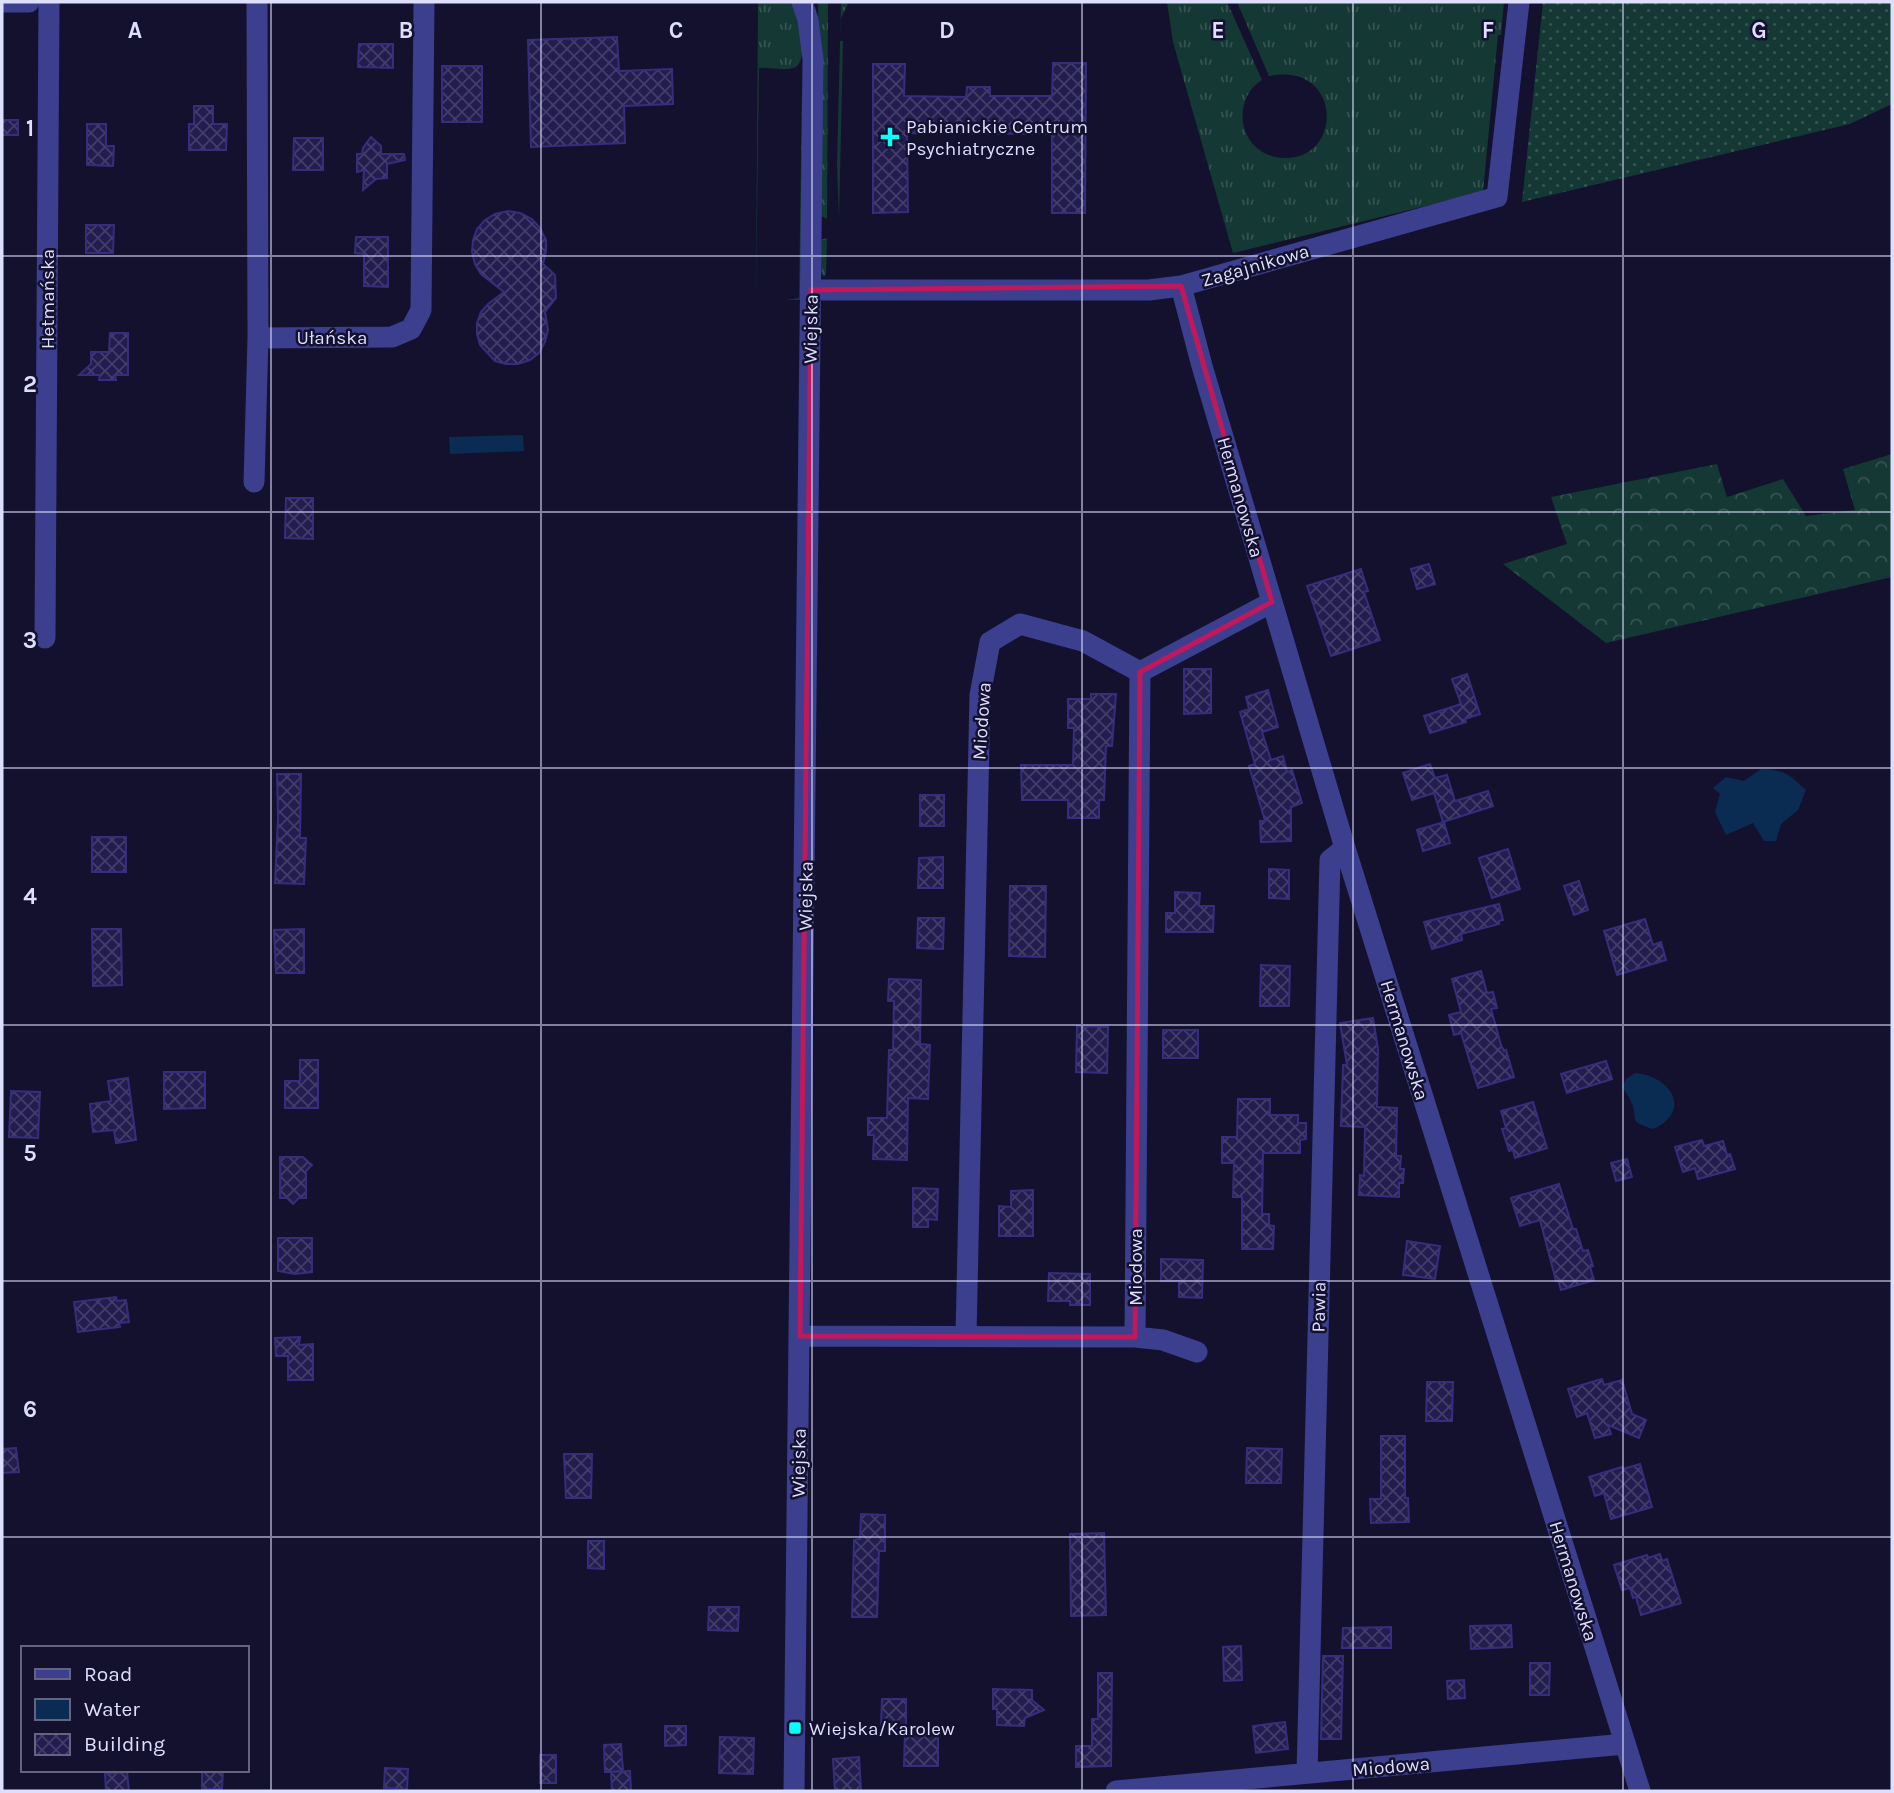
<svg xmlns="http://www.w3.org/2000/svg" width="1894" height="1793" viewBox="0 0 1894 1793" font-family="Karla,sans-serif">
<style>
.grass{fill:url(#grass-tufts)}
.forest{fill:url(#forest-crowns)}
.garden{fill:url(#garden-dots)}
.water{fill:#0b2c52}
.building{fill:url(#building-cross-hatch);stroke:#362e7c;stroke-width:2}
.lines{fill:none;stroke-linecap:round;stroke-linejoin:round}
.minor{stroke:#3b3f8e;stroke-width:21}
.marked{fill:none;stroke:#c2185b;stroke-width:5;stroke-linejoin:round}
.grid{fill:none;stroke:#dedeff;stroke-width:2;stroke-opacity:0.55}
.poi-dot{fill:#0afdff;stroke:#13112e;stroke-width:2.5}
.labels{text-anchor:middle;stroke-width:5;stroke-linejoin:round;paint-order:stroke}
.poi-label{font-size:19px;fill:#dedeff;stroke:#13112e;text-anchor:start}
.street-label{font-size:19px;fill:#dedeff;stroke:#13112e}
.grid-label{font-size:23px;text-anchor:middle;font-weight:bold;fill:#dedeff;stroke:#13112e;stroke-width:5;stroke-linejoin:round;paint-order:stroke}
</style>
<defs>
<pattern id="grass-tufts" width="24" height="20" patternUnits="userSpaceOnUse" patternTransform="scale(1.75)"><rect width="24" height="20" fill="#143833"/><path d="M3 7l-1-3M5 7V3M7 7l1-3M15 17l-1-3M17 17v-4M19 17l1-3" fill="none" stroke="#365452"/></pattern>
<pattern id="forest-crowns" width="20" height="18" patternUnits="userSpaceOnUse" patternTransform="scale(1.75)"><rect width="20" height="18" fill="#143833"/><path d="M2 6a3 3 0 1 1 6 0M12 15a3 3 0 1 1 6 0" fill="none" stroke="#365452"/></pattern>
<pattern id="garden-dots" width="8" height="8" patternUnits="userSpaceOnUse" patternTransform="scale(1.75)"><rect width="8" height="8" fill="#143833"/><path d="M2 2h.1M6 6h.1" fill="none" stroke="#365452" stroke-width="1.8" stroke-linecap="round"/></pattern>
<pattern id="building-cross-hatch" width="8" height="8" patternUnits="userSpaceOnUse" patternTransform="scale(1.75)"><rect width="8" height="8" fill="#221c4f"/><path d="M0 0l8 8M0 8l8-8" fill="none" stroke="#423d69"/></pattern>
</defs>
<rect width="100%" height="100%" fill="#13112e"/>
<path class="grass" d="M758,2H793C798,14 811,64 793,68C782,71 769,67 759,68L756,300Z
M818,2H828L827,219L821,216Z
M841,2H849L841,18L840,41H843L839,219L837,165Z
M1167,2H1227L1262,80C1243,91 1237,118 1248,137C1255,150 1268,157 1283,158C1344,161 1343,61 1269,76L1237,2H1504L1501,35H1498L1483,192L1233,253L1173,42Z
M802,87V300H786L799,298Z
M827,238L826,273L824,277L820,271V240Z"/>
<path class="forest" d="M1892,454V577L1606,643L1503,564L1567,544L1551,497L1717,464L1727,497L1783,479L1806,516L1855,510L1843,469Z"/>
<path class="garden" d="M1543,2H1892V104L1850,124L1522,202Z"/>
<path class="water" d="M523,435L524,451L450,454L449,437Z
M1761,769C1785,770 1789,774 1806,790L1798,810L1781,824L1776,841H1764L1753,823L1726,835L1715,812L1720,794L1713,788L1726,777L1744,781Z
M1635,1073C1671,1076 1693,1111 1653,1129C1625,1120 1640,1120 1631,1102C1629,1096 1625,1092 1622,1087L1626,1079Z"/>
<path class="building" d="M617,37L619,71L672,69L673,104L624,106L625,143L531,147L528,40Z
M359,44H393V68L358,67Z
M1053,63H1086L1085,213H1052V134L907,133L908,212L873,213V64H905L904,96L966,97L967,87H990V96H1052Z
M442,66H482V122H442Z
M194,106H213V124H227L226,150H189V124H194Z
M2,120H18V135H2Z
M87,124H106V146H114L113,166L87,165Z
M371,137L381,146V154H404L405,160L387,164V178L376,179L363,190L364,170L357,172V154H362L363,148Z
M294,138H323V170H293Z
M508,211L520,213L532,219L540,228L546,240V252L543,264L555,275L556,298L545,312L548,330L545,342L539,353L530,360L518,364H506L495,361L480,345L477,334V323L481,312L488,304L504,292L481,274L475,264L472,252L473,240L477,229L485,220L495,214Z
M86,225H114L113,253H86Z
M356,237H388V287L364,286V254L355,253Z
M110,333H128V375H115L116,380H99L100,375H79L91,364V352H109Z
M286,498H313V539L285,538Z
M1429,564L1435,584L1417,589L1411,569Z
M1361,569L1368,591L1364,592L1380,640L1331,656L1307,586Z
M1184,669H1211V713L1184,714Z
M1467,674L1480,714L1465,719L1466,722L1430,733L1424,716L1461,704L1452,679Z
M1268,690L1278,727L1262,732L1271,760L1283,756L1287,772L1292,770L1302,803L1291,807V841L1261,842L1260,821H1265L1249,766L1255,764L1240,712L1249,709L1246,697Z
M1091,694H1116L1112,746H1106L1104,800H1099V818H1068V800H1022L1021,765H1073L1074,728H1068V699H1091Z
M1430,764L1435,778L1447,775L1455,801L1488,791L1493,806L1443,822L1434,793L1412,800L1403,773Z
M277,774H301L300,838H306L304,884L275,883L278,817Z
M920,795H944V826H920Z
M1444,822L1450,843L1423,851L1417,830Z
M92,837H126V872H92Z
M1508,849L1520,889L1492,898L1479,858Z
M943,857V888H918L919,858Z
M1269,869L1289,870V899L1269,898Z
M1579,881L1588,910L1574,915L1564,886Z
M1010,886H1046L1045,957L1009,956Z
M1175,892L1200,893L1199,906H1214L1213,932H1166V913H1175Z
M1499,904L1503,920L1499,921V924L1461,934L1462,940L1432,949L1424,922Z
M918,918H944L943,949L917,948Z
M1645,919L1653,945L1661,942L1666,960L1617,975L1604,931Z
M92,929H121L122,985L93,986Z
M304,929V973H276L274,930Z
M1261,965L1290,966L1289,1006H1260Z
M1481,971L1487,993L1493,992L1497,1008L1491,1009L1501,1045L1504,1051L1506,1050L1514,1077L1478,1088L1461,1033L1454,1035L1449,1015L1461,1012L1452,979Z
M889,979L921,980L920,1044L930,1045L928,1099L908,1098L907,1160L873,1159L874,1135H868V1118H887L889,1050H893L894,1001H888Z
M1373,1018L1378,1049L1377,1107L1397,1108L1396,1156H1401L1400,1169H1404L1403,1183H1399V1197L1359,1195L1360,1175L1364,1176L1365,1127L1341,1126L1343,1065H1347L1340,1023Z
M1077,1026L1108,1027L1107,1073L1076,1072Z
M1163,1030H1198V1058H1163Z
M300,1060H318V1108H285V1081H300Z
M1606,1061L1612,1079L1567,1093L1561,1074Z
M164,1072H205V1108L164,1109Z
M128,1078L136,1140L116,1143L114,1130L93,1132L90,1104L111,1101L108,1081Z
M11,1091L40,1092L38,1138L9,1137Z
M1238,1099H1270V1115H1298V1123H1306V1139L1300,1140V1153H1263L1262,1214H1269V1225L1274,1226L1273,1249H1242V1197H1233L1234,1163H1222V1137H1237Z
M1533,1102L1547,1148L1515,1158L1513,1150L1509,1151L1502,1129L1506,1128L1501,1111Z
M1702,1140L1704,1146L1723,1141L1727,1155L1730,1154L1735,1169L1698,1179L1695,1168L1683,1172L1675,1147Z
M280,1157H303L312,1165L306,1171V1198H299L293,1204L287,1198H280Z
M1627,1159L1632,1177L1616,1181L1611,1163Z
M1559,1184L1573,1229H1576L1583,1251L1588,1250L1593,1266L1590,1267L1594,1280L1561,1290L1558,1280L1556,1281L1540,1220L1520,1226L1511,1198Z
M913,1188L938,1189L937,1220L928,1219V1227H913Z
M1033,1190V1236H999V1206L1011,1207V1191Z
M278,1238H312V1272L295,1274L278,1271Z
M1407,1241L1440,1246L1435,1279L1403,1275Z
M1161,1259L1203,1260L1202,1298L1179,1297V1281H1161Z
M1049,1273L1090,1274V1305H1070V1301H1048Z
M116,1297L117,1301L126,1300L129,1322L119,1323L120,1327L78,1332L74,1302Z
M300,1337L299,1345L313,1344V1380H288V1356H276L275,1338Z
M1602,1379L1604,1385L1622,1380L1632,1414L1646,1420L1639,1438L1608,1425L1611,1434L1595,1438L1587,1413L1577,1417L1568,1389Z
M1427,1382H1453L1452,1421H1426Z
M1381,1436H1405V1498H1408L1409,1522L1371,1523L1370,1499H1381Z
M16,1448L19,1472L2,1473V1449Z
M1247,1448L1282,1449L1281,1483H1246Z
M564,1454H592L591,1498H566Z
M1640,1464L1652,1507L1611,1519L1604,1493L1595,1496L1589,1477L1622,1467L1623,1469Z
M861,1514L885,1515V1551H879L877,1617H852L854,1540L860,1539Z
M1104,1533L1106,1615L1071,1616L1070,1534Z
M588,1541H604V1569L588,1568Z
M1660,1554L1662,1561L1667,1559L1681,1603L1641,1615L1636,1597L1633,1598L1630,1588L1622,1590L1614,1565L1647,1555L1648,1558Z
M709,1607H739L738,1631L708,1630Z
M1511,1625L1512,1647L1471,1649L1470,1626Z
M1391,1627V1648H1342L1343,1628Z
M1241,1646L1242,1680L1224,1681L1223,1647Z
M1323,1656H1343L1341,1739H1321Z
M1530,1663H1550L1549,1695H1530Z
M1098,1673H1112L1111,1766L1076,1767V1746H1092V1719H1098Z
M1464,1680L1465,1698L1448,1699L1447,1681Z
M993,1689L1032,1690V1700L1044,1710L1025,1718L1024,1726L997,1725V1709H993Z
M882,1699H906V1728H938V1766H904L905,1729L881,1728Z
M1285,1722L1288,1749L1256,1753L1253,1726Z
M665,1726H686V1745L665,1746Z
M720,1737L754,1738L753,1774L719,1773Z
M621,1744L623,1771L605,1772L604,1745Z
M540,1755H556V1783H540Z
M859,1757L861,1790L835,1791L833,1759Z
M385,1768L408,1769L407,1789L384,1788Z
M202,1770H223L222,1789H202Z
M630,1771L631,1791H612L611,1772Z
M127,1772L129,1791H106L105,1774Z"/>
<g class="lines">
<path class="minor" d="M2,2H29
M257,2L258,338L392,337L411,329L421,310L424,2
M1181,286L1202,366L1345,848L1640,1791
M811,290H1149L1181,286L1497,197L1519,2
M254,482L258,338
M45,638L49,2
M1140,672L1272,602
M800,1336L1135,1337L1163,1340L1197,1352
M966,1336L980,695L990,642L1020,624L1083,641L1140,672L1135,1337
M1307,1773L1330,860L1345,848
M794,1791L813,59L808,20L802,2
M1116,1791L1625,1744"/>
</g>
<path class="marked" d="M1181,286L1272,602L1140,672L1135,1337L800,1336L811,290Z"/>
<path class="grid" d="M271,2V1791M541,2V1791M812,2V1791M1082,2V1791M1353,2V1791M1623,2V1791M2,256H1892M2,512H1892M2,768H1892M2,1025H1892M2,1281H1892M2,1537H1892"/>
<g class="poi-dot">
<path d="M886.5 126.5h7v7h7v7h-7v7h-7v-7h-7v-7h7z"/>
<rect x="788" y="1721" width="14" height="14" rx="3.5"/>
</g>
<g class="labels">
<g class="poi-label">
<text x="906" y="133">Pabianickie Centrum<tspan x="906" dy="22">Psychiatryczne</tspan></text>
<text x="809" y="1735">Wiejska/Karolew</text>
</g>
<g class="street-label">
<text transform="translate(1255 265) rotate(-16)" y="7">Zagajnikowa</text>
<text transform="translate(47 299) rotate(-90)" y="7">Hetmańska</text>
<text transform="translate(810 329) rotate(-89)" y="7">Wiejska</text>
<text x="332" y="344">Ułańska</text>
<text transform="translate(1241 497) rotate(74)" y="7">Hermanowska</text>
<text transform="translate(981 721) rotate(-86)" y="7">Miodowa</text>
<text transform="translate(805 896) rotate(-89)" y="7">Wiejska</text>
<text transform="translate(1405 1040) rotate(73)" y="7">Hermanowska</text>
<text transform="translate(1135 1267) rotate(-90)" y="7">Miodowa</text>
<text transform="translate(1318 1307) rotate(-89)" y="7">Pawia</text>
<text transform="translate(798 1463) rotate(-89)" y="7">Wiejska</text>
<text transform="translate(1574 1581) rotate(73)" y="7">Hermanowska</text>
<text transform="translate(1391 1766) rotate(-5)" y="7">Miodowa</text>
</g>
</g>
<g class="grid-label">
<text x="135" y="38">A</text>
<text x="406" y="38">B</text>
<text x="676" y="38">C</text>
<text x="947" y="38">D</text>
<text x="1218" y="38">E</text>
<text x="1488" y="38">F</text>
<text x="1759" y="38">G</text>
<text x="30" y="136">1</text>
<text x="30" y="392">2</text>
<text x="30" y="648">3</text>
<text x="30" y="904">4</text>
<text x="30" y="1161">5</text>
<text x="30" y="1417">6</text>
</g>
<rect width="1894" height="1793" fill="none" stroke="#dedeff" stroke-width="7"/>
<rect x="21" y="1646" width="228" height="126" fill="#13112e" stroke="#646382" stroke-width="2"/>
<rect x="35" y="1669" width="35" height="10" fill="#3b3f8e" stroke="#646382" stroke-width="2"/>
<text x="84" y="1681" font-size="21" fill="#dedeff">Road</text>
<rect x="35" y="1699" width="35" height="21" fill="#0b2c52" stroke="#646382" stroke-width="2"/>
<text x="84" y="1716" font-size="21" fill="#dedeff">Water</text>
<rect x="35" y="1734" width="35" height="21" fill="url(#building-cross-hatch)" stroke="#646382" stroke-width="2"/>
<text x="84" y="1751" font-size="21" fill="#dedeff">Building</text>
</svg>
